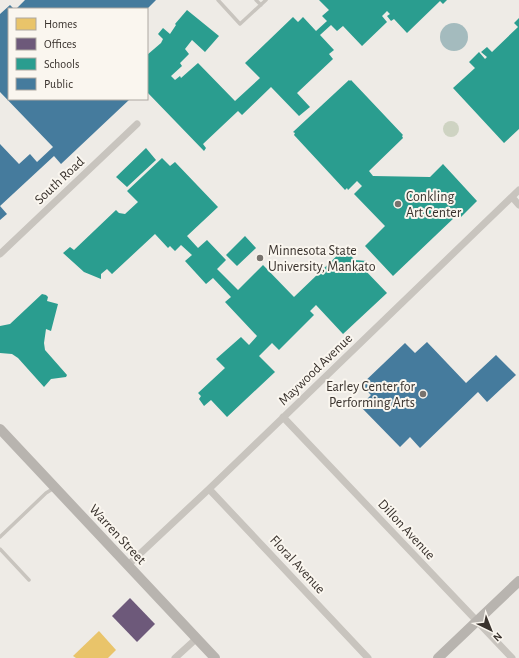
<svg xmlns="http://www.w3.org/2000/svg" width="519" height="658" viewBox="0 0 519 658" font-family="'Alegreya Sans',sans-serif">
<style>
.green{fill:#ced3c2}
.water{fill:#a4bbbe}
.homes{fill:#e9c46a}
.offices{fill:#6d597a}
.schools{fill:#2a9d8f}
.public{fill:#457b9d}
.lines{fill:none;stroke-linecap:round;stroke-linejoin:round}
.lane{stroke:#c8c4be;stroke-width:3.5}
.street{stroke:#c8c4be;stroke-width:7}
.secondary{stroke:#b8b4af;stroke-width:10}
.poi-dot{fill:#78736e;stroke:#faf6ef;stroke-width:1.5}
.labels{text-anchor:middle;stroke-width:4;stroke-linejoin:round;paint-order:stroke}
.street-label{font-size:14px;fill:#39322d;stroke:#faf6ef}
.poi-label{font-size:14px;fill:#39322d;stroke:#faf6ef;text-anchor:start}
</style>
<rect width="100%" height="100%" fill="#eeebe6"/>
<path class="green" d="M443 129a8 8 0 1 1 16 0a8 8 0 1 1-16 0Z"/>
<path class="water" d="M440 37a14 14 0 1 1 28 0a14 14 0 1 1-28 0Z"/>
<path class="homes" d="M99,631L116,650L108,658H76L73,656Z"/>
<path class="offices" d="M130,598L155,624L137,642L112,616Z"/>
<path class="schools" d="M319,0H447L443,4L440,1L407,33L394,19L391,21L387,16L390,14L387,11L382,16L387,22L362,46L343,26L337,31L331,25L320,35L334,50L329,54L333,59L297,93L310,107L299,116L271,87L242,115L238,111L203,144L206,148L204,151L147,92V55L161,43L163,39L158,34L163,28L170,34L176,25L175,24L187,10L219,36L205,52L192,40L185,49L189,54L180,63L182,66L171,76L175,80L180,76L181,78L198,63L235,101L260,78L245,63L293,17L298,22L303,17L316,31L327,21L322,16L329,10Z
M519,18V129L504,143L453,88L475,68L469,62L479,52L485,59L487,57L481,52L487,47L492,52L518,27L514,23Z
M349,80L350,81L351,80L403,135L402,136L403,138L369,171L373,176L430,177L443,164L477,201L459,219L456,216L393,276L365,246L385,226L354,194L362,186L357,181L348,190L347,188L345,190L294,135L295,133L293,132Z
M146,148L156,160L127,187L116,177Z
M162,158L170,166L175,162L218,207L187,236L198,248L207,240L226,260L217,269L238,290L263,265L294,297L344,249L355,260L367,261L368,266L367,267H362L387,293L343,334L316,305L310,311L314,315L279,350L272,343L259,356L275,372L227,417L211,400L204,406L199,399L201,396L198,393L225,368L216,359L241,337L249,345L257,336L225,302L231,297L213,278L206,284L185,261L192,255L181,245L175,251L170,246L168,248L155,234L112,274L107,269L101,274V279L84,272L63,253L70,247L74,250L116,210L119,213L125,214L138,202L127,191Z
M245,236L256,248L237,266L226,255Z
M42,294L46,295L48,297L47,301L58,304L51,331L46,329L44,343L45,350L67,375L66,377L51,379L44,387L18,358L12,354L0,353V326L10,324Z"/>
<path class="public" d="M25,0H156L147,9H16Z
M10,5L14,9H9V99H130L61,164L54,156L0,206L7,214L0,220V144L19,164L30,154L37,162L53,147L0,92V14Z
M427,342L466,383L496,355L516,375L487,402L478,392L420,448L410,437L400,447L360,406L371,395L361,385L405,343L415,353Z"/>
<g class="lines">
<path class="lane" d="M218,0L240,24L266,0
M256,0L261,5
M0,537L46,493L54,488
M0,549L29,580"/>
<path class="street" d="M512,197L519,205
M0,254L137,124
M283,417L512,658
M209,489L368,658
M128,565L209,489L519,190
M175,658L197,638"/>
<path class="secondary" d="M0,429L215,658
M438,658L519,581"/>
</g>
<g class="poi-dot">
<circle cx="398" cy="204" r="4"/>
<circle cx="260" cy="258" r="4"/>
<circle cx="423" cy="394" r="4"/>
</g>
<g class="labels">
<g class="street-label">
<text transform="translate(59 180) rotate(-43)" y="5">South Road</text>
<text transform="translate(315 369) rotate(-44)" y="5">Maywood Avenue</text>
<text transform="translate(407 529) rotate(47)" y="5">Dillon Avenue</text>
<text transform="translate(118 534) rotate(47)" y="5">Warren Street</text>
<text transform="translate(298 564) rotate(47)" y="5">Floral Avenue</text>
</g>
<g class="poi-label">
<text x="406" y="201">Conkling<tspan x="406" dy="16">Art Center</tspan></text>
<text x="268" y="255">Minnesota State<tspan x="268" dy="16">University, Mankato</tspan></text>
<text x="415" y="391" text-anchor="end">Earley Center for<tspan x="415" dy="16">Performing Arts</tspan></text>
</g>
</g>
<rect x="8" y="8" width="140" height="92" fill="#faf6ef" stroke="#ada8a1"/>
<rect x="16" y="18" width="20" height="12" fill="#e9c46a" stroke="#ada8a1"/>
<text x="44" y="28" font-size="12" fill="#39322d">Homes</text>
<rect x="16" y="38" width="20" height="12" fill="#6d597a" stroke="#ada8a1"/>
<text x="44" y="48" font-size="12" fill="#39322d">Offices</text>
<rect x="16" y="58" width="20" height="12" fill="#2a9d8f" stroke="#ada8a1"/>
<text x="44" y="68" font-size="12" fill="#39322d">Schools</text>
<rect x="16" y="78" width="20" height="12" fill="#457b9d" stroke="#ada8a1"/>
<text x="44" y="88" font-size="12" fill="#39322d">Public</text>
<g transform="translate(491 630) rotate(137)" stroke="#faf6ef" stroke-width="3" paint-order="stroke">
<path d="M0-3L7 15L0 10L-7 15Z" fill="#39322d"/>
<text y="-6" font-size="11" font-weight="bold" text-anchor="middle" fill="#39322d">N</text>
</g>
</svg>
